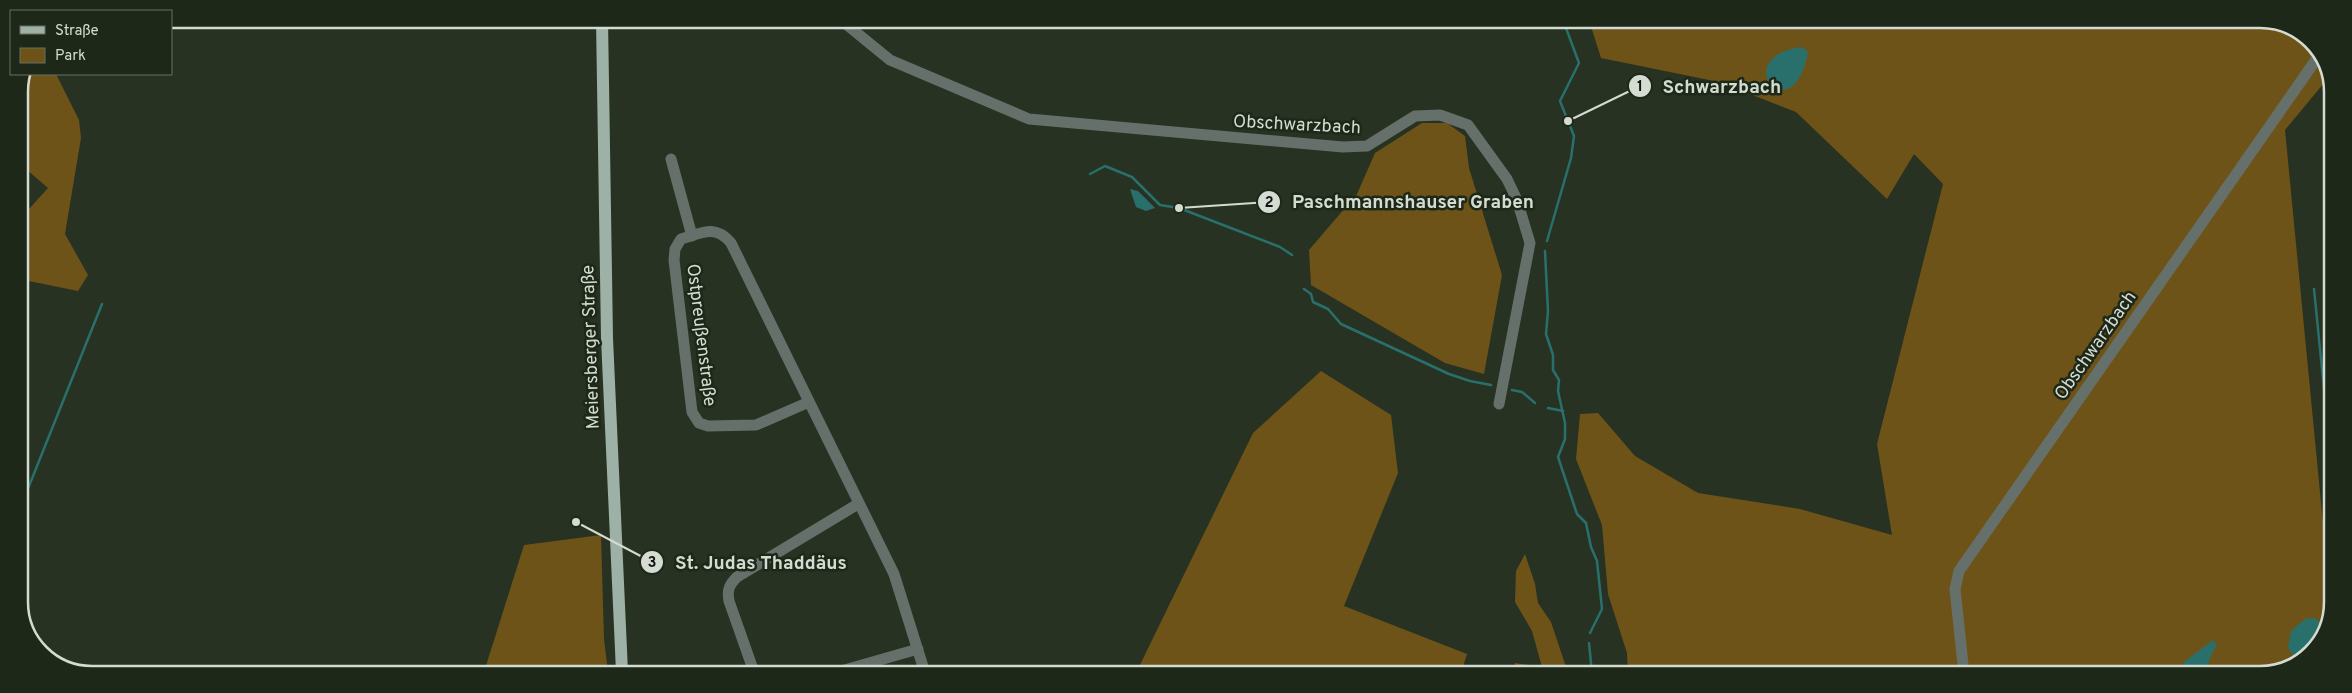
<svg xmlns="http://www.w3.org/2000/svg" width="2352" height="693" viewBox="0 0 2352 693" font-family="Overpass,sans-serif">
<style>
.green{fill:#6e5319}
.water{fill:#29706d}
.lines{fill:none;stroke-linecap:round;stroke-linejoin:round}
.stream{stroke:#29706d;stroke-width:2.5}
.minor{stroke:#66706b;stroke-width:11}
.major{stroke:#9db1a7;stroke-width:12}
.labels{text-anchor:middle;stroke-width:5;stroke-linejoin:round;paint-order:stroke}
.street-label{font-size:18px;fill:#d4dbd1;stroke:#1d2819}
.rim{fill:none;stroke:#d4dbd1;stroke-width:2.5}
.leader{fill:none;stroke:#d4dbd1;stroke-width:2}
.callout-dot{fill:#d4dbd1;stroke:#1d2819;stroke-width:2}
.mark-label{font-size:15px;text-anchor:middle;font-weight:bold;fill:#111}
.callout-label{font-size:19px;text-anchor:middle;font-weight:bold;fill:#d4dbd1;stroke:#1d2819;stroke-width:5;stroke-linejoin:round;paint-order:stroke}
</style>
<rect width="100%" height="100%" fill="#273222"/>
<path class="green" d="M1589,20L2280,21L2315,44L2329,77L2285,130L2331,606V621L2305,659L2261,674H1628L1627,653L1608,594L1602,525L1576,459L1580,414L1598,413L1635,456L1698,493L1800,509L1892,535L1877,444L1943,184L1914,154L1887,199L1796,112L1719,82L1601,58Z
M26,74H56L79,120L81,138L65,234L88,275L78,291L19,279V220L48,188L19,163V91Z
M1422,123H1447L1465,136L1469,168L1502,275L1484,374L1445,363L1311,285L1309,250L1357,194L1375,153Z
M1321,371L1391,415L1398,473L1344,606L1467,654L1461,673H1136L1253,433Z
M601,535L604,639L608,672H484L524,545Z
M1525,554L1535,584L1538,603L1551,622L1568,673H1515V663L1542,667L1532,631L1515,602L1516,571Z"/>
<path class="water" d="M1801,47L1808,51C1794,135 1726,58 1801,47Z
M1130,189L1138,191L1155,208L1146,211L1136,207Z
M2315,618L2326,628L2305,659L2298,662L2288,648L2291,631L2305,619Z
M2213,640L2217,646C2207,657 2210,666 2203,674H2179L2184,662Z"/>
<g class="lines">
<path class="stream" d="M1090,174L1105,166L1132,177L1160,205L1179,208L1280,247L1292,255
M1547,241L1571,158L1574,136L1560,101L1579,63L1563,20
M1545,251L1548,311L1546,334L1553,355V370L1559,380L1558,391L1565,423V439L1558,457L1577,514L1586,523L1591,547L1597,561L1602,609L1590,633
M1304,289L1311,294L1313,302L1328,309L1341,324L1449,374L1470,381L1491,385
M2314,289L2331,459
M1512,390L1522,392L1535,403
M1548,408L1563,411
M19,511L102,304
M1589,643L1592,673"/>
<path class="minor" d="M841,20L890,60L1029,119L1343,147L1367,146L1415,116L1440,115L1468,125L1507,179L1517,200L1530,243L1499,404
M671,159L692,236
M809,402L756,425L708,426L699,423L692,412L674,260L675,249L681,239C702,233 715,224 731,243L894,574L925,673
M754,672L729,601C727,590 729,585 737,577L858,504
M834,673L918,649
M1964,674L1955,589L1959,571L2320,54"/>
<path class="major" d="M602,19L607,338L622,672"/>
</g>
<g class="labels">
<g class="street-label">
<text transform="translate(1297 124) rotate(3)" y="6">Obschwarzbach</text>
<text transform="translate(702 335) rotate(83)" y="6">Ostpreußenstraße</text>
<text transform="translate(2095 345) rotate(-55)" y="6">Obschwarzbach</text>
<text transform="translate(590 347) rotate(-92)" y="6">Meiersberger Straße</text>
</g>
</g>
<path d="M0 0H2352V693H0ZM92 28H2260A64 64 0 0 1 2324 92V602A64 64 0 0 1 2260 666H92A64 64 0 0 1 28 602V92A64 64 0 0 1 92 28Z" fill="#1d2819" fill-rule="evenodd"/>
<path class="rim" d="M92 28H2260A64 64 0 0 1 2324 92V602A64 64 0 0 1 2260 666H92A64 64 0 0 1 28 602V92A64 64 0 0 1 92 28Z"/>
<path class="leader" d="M1568 121L1640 86M1179 208L1269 202M576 522L652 562"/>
<g class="callout-dot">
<circle cx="1568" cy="121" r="5"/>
<circle cx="1179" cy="208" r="5"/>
<circle cx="576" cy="522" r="5"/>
<circle cx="1640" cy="86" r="12"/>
<circle cx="1269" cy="202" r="12"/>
<circle cx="652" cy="562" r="12"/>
</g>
<g class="mark-label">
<text x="1640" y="91">1</text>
<text x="1269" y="207">2</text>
<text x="652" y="567">3</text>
</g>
<g class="callout-label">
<text x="1722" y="93">Schwarzbach</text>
<text x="1413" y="208">Paschmannshauser Graben</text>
<text x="761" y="569">St. Judas Thaddäus</text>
</g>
<rect x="10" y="10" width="162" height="65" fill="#1d2819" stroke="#667063"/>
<rect x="20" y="26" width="25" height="8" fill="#9db1a7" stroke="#667063"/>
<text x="55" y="35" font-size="15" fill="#d4dbd1">Straße</text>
<rect x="20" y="48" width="25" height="15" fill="#6e5319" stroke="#667063"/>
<text x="55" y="60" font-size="15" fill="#d4dbd1">Park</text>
</svg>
